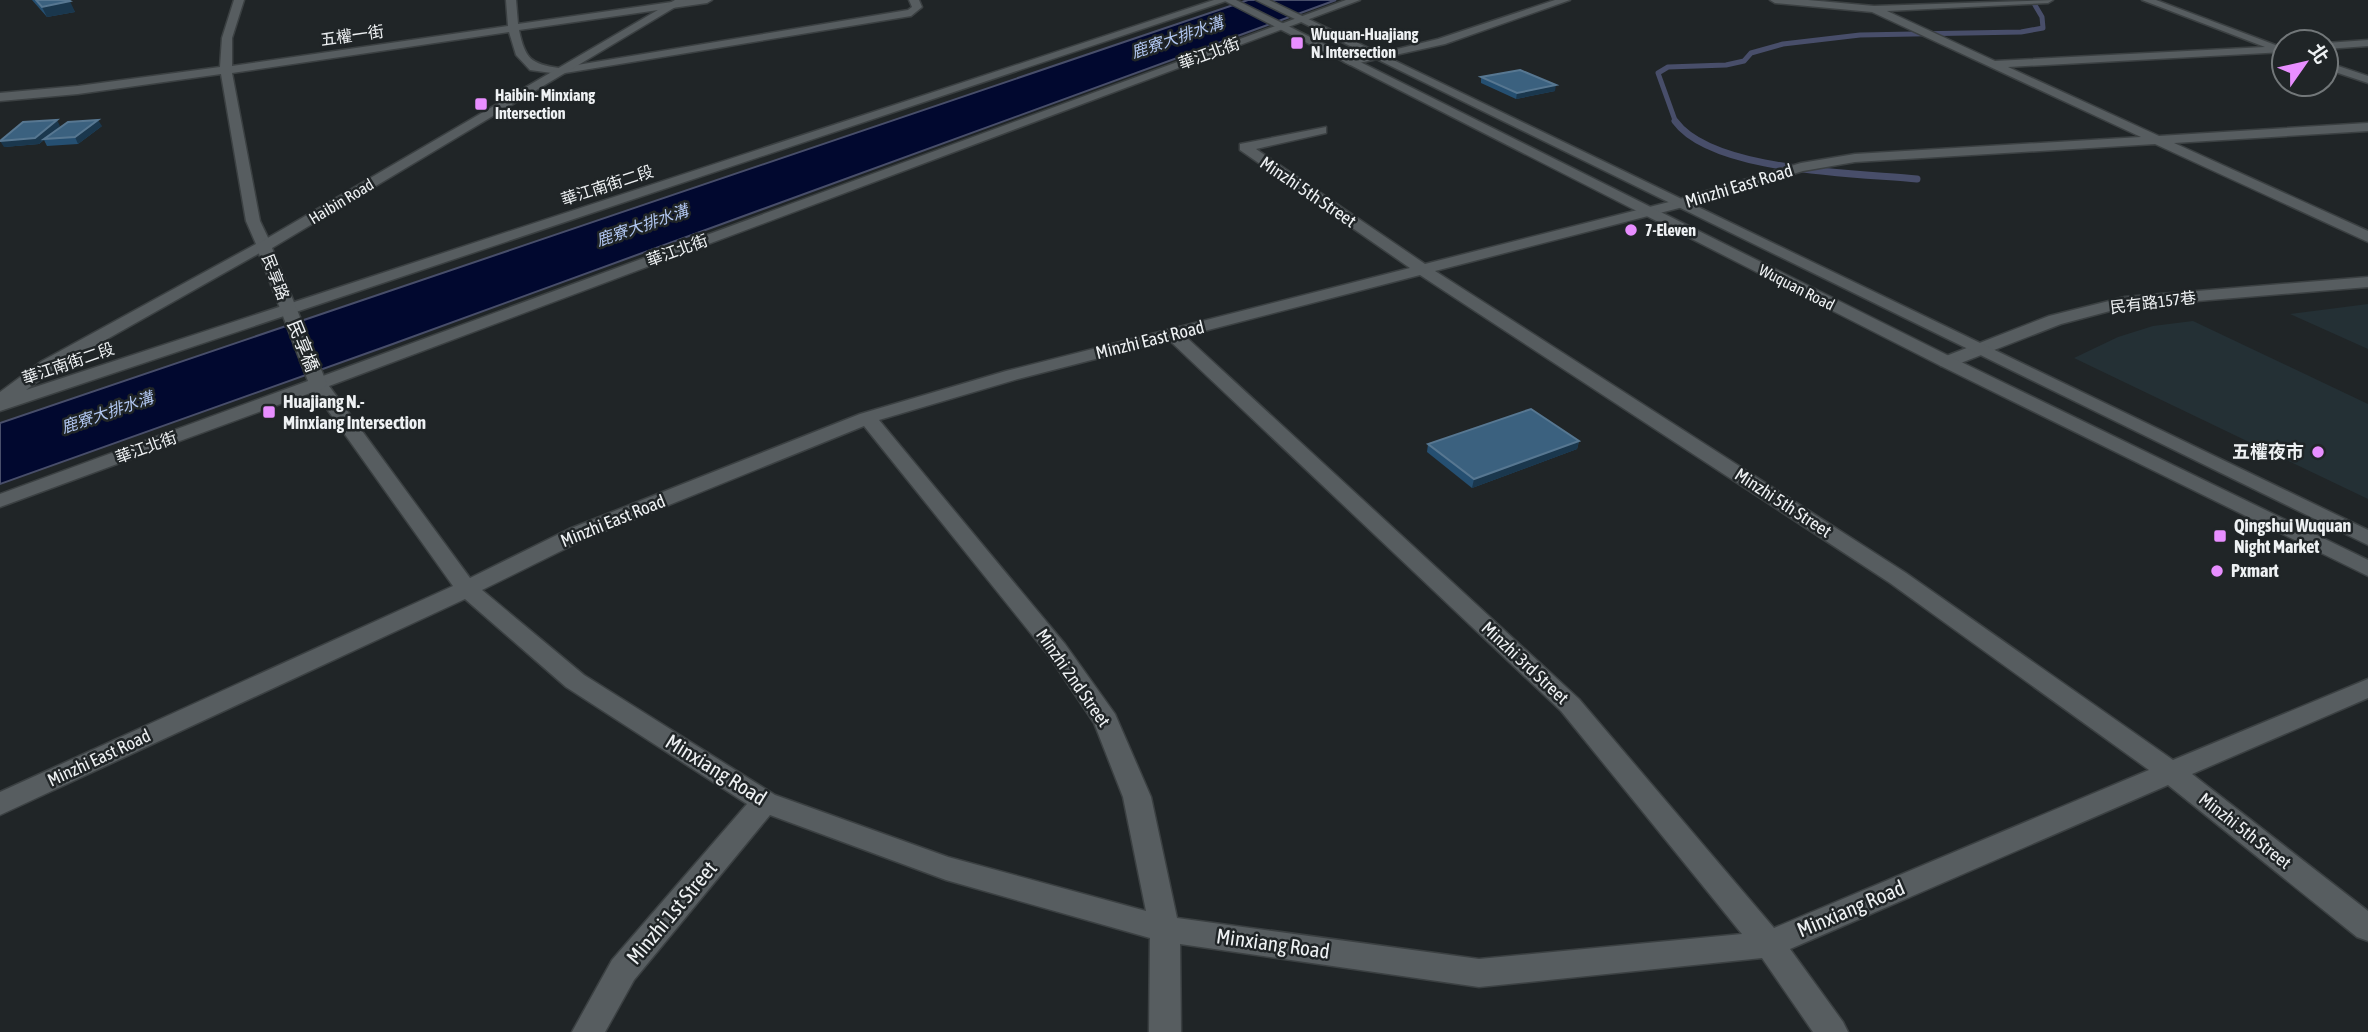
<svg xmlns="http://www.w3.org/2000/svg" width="2368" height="1032" viewBox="0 0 2368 1032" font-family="'Asap Condensed','Noto Sans TC',sans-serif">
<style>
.built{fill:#243035}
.water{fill:#01082f;stroke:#484e6a;stroke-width:2}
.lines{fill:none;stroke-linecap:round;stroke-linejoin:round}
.stream-far1{stroke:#484e6a;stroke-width:5}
.stream{stroke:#484e6a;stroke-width:7}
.minor-casing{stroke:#3b4042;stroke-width:3}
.tertiary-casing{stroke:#3b4042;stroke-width:3}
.minor{fill:#575d60;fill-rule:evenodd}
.tertiary{fill:#575d60;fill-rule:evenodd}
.wall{fill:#254f71}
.shaded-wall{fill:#1a374d}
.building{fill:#3b617f;stroke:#577791;stroke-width:2}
.poi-dot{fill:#e88eff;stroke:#202527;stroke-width:2.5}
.labels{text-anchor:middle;stroke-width:5;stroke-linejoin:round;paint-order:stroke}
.far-poi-label{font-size:16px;font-weight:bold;fill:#eef1f3;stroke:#202527;text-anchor:start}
.far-street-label{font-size:16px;fill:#eef1f3;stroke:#202527}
.far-water-label{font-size:16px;font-style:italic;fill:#b2c7f2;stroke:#202527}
.street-label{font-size:18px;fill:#eef1f3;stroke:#202527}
.poi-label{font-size:18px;font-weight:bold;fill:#eef1f3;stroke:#202527;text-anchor:start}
.near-street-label{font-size:21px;fill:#eef1f3;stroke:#202527}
</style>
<rect width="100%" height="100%" fill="#202527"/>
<path class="built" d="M2368,304V349L2290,314Z
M2193,321L2368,404V499L2074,358L2118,337L2153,326Z"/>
<path class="water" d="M1248,0H1336L390,345L0,484V423Z"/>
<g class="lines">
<path class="stream-far1" d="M1676,123L1658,73L1668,67L1726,65L1744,61L1751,53L1783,44L1860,35L2021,32L2043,28L2042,17L2032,0"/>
<path class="stream" d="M1675,121C1712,172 1856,173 1917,179"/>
<defs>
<path id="minor" d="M234,0H244L232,38V66L508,26L506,0H516L518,24L686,0H712L707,3L519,30C525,59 531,64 559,68L908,10L912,7L909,0H919L922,7L911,16L559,74L530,70L516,55L509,32L232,73L260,221L272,246L54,369L26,390L1214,0H1229L0,411V392L42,361L256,244L246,221L221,74L78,94L0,101V93L78,86L220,67L222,38Z
M1346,0H1360L329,386L470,578L569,529L860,414L1006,371L1410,268L1240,150V144L1326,127V133L1256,149L1425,264L1673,201L1801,163L1855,154L2141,137L1872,12L1775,3L1770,0H1808L1874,6L2053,0L2048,3L1887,11L1995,61L2265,47L2142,0H2156L2278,46H2284V52L2008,67L2159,136L2368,123V131L2174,143L2368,231V242L2155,144L1855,162L1803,171L1683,207L1435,271L1906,573L2173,760L2368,679V698L2192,774L2368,911V941L2357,937L2168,785L1790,949L1843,1022L1848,1032H1813L1762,958L1479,987L1180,944L1181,1032H1149L1150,938L946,880L770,815L634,980L605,1032H572L612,960L747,804L566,687L465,599L0,815V792L453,586L309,384L312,380ZM1420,275L1890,583L2149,770L1774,928L1579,699L1185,336ZM1169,340L1561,711L1742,934L1479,959L1177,918L1151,797L1115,714L1065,644L879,420L1018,379ZM864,426L1049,656L1094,723L1123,797L1146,911L948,857L775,795L584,675L482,590L585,539Z
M1555,0H1570L1445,44L1350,65L1344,62L1438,39Z
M2368,40V46L2326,49V43Z
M2326,62L2368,76V83L2326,69Z
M2368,277V287L2125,307L2061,324L1953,366H1941L1938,362L1941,358L2049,316L2125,297Z"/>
<path id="tertiary" d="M675,0H687L272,248L327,384L324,388L0,507V494L308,381L256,246L259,243Z
M1223,0H1236L1953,358L2368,560V576L1941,366Z
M1256,0H1269L2368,530V545Z"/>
</defs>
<use href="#minor" class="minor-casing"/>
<use href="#tertiary" class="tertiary-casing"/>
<use href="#minor" class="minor"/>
<use href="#tertiary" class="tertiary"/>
</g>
<path class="wall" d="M32,0H68L75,12L47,17Z
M1481,77L1555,91L1516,99L1481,83Z
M60,126L49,136L102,126L78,144L47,146L44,140L39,144L4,147Z
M1579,441L1577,449L1472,488L1427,452L1428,444Z"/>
<path class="shaded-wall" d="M70,1L75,12L47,17L42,7Z
M1556,85L1555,91L1516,99L1517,93Z
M57,120L60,126L39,144L4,147L0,141Z
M98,120L102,126L78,144L75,137Z
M1579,441L1577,449L1472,488L1474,479Z"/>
<path class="building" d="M36,0H68L70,1L42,7Z
M1520,70L1556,85L1517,93L1481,77Z
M57,120L35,138L0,141L23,122Z
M98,120L75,137L44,139L68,122Z
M1531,409L1579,441L1474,479L1428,444Z"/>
<g class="poi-dot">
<rect x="1290" y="36" width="14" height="14" rx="3.5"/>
<rect x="474" y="97" width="14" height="14" rx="3.5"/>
<circle cx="1631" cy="230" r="7"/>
<rect x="262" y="405" width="14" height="14" rx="3.5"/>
<circle cx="2318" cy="452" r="7"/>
<rect x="2213" y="529" width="14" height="14" rx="3.5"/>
<circle cx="2217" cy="571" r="7"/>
</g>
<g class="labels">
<g class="far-poi-label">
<text x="1311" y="40">Wuquan-Huajiang<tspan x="1311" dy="18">N. Intersection</tspan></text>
<text x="495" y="101">Haibin- Minxiang<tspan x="495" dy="18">Intersection</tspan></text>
<text x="1645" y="236">7-Eleven</text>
</g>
<g class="far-street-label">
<text transform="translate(352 35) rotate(-8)" y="6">五權一街</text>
<text transform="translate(1209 53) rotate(-20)" y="6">華江北街</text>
<text transform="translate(607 185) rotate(-18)" y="6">華江南街二段</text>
<text transform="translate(341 201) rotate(-31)" y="6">Haibin Road</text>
<text transform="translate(677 250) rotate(-20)" y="6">華江北街</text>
<text transform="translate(276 277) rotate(69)" y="6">民享路</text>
<text transform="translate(1797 287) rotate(27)" y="6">Wuquan Road</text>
<text transform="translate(2153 302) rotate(-7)" y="6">民有路157巷</text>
<text transform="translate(68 363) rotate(-19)" y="6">華江南街二段</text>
<text transform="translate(146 447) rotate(-20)" y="6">華江北街</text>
</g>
<g class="far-water-label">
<text transform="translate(1177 37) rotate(-19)" y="6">鹿寮大排水溝</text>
<text transform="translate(642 225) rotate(-19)" y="6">鹿寮大排水溝</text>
<text transform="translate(107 412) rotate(-19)" y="6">鹿寮大排水溝</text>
</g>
<g class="street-label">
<text transform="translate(1739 186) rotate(-17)" y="6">Minzhi East Road</text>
<text transform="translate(1308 192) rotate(34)" y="6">Minzhi 5th Street</text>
<text transform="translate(1150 340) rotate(-14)" y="6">Minzhi East Road</text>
<text transform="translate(303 346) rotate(68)" y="6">民享橋</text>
<text transform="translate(1783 503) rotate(33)" y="6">Minzhi 5th Street</text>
<text transform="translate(613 521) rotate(-22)" y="6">Minzhi East Road</text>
<text transform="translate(1525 663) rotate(43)" y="6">Minzhi 3rd Street</text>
<text transform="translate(1073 678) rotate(55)" y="6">Minzhi 2nd Street</text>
<text transform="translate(99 758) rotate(-25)" y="6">Minzhi East Road</text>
<text transform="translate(2245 831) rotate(38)" y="6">Minzhi 5th Street</text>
</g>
<g class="poi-label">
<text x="283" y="408">Huajiang N.-<tspan x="283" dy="21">Minxiang Intersection</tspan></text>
<text x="2304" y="458" text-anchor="end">五權夜市</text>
<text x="2234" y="532">Qingshui Wuquan<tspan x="2234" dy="21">Night Market</tspan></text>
<text x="2231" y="577">Pxmart</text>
</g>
<g class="near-street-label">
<text transform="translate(716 770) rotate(32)" y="7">Minxiang Road</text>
<text transform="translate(1851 909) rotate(-23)" y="7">Minxiang Road</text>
<text transform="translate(672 913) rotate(-50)" y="7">Minzhi 1st Street</text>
<text transform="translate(1273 944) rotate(8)" y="7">Minxiang Road</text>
</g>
</g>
<g transform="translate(2305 63) rotate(56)"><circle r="33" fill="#202527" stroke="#727779" stroke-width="2"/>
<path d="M0-5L12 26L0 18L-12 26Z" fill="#e88eff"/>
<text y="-10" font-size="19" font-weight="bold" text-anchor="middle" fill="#eef1f3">北</text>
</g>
</svg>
